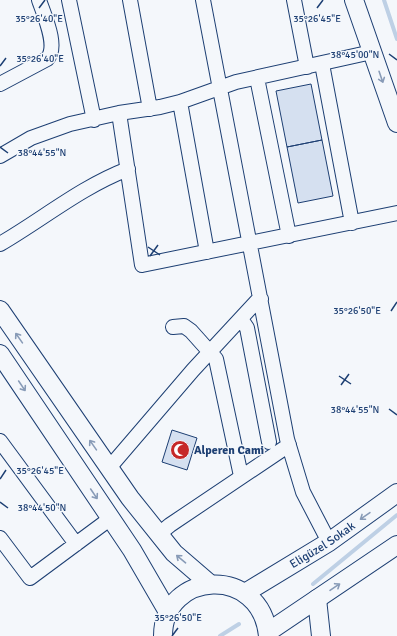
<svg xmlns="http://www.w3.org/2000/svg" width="397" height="636" viewBox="0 0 397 636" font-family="Signika,sans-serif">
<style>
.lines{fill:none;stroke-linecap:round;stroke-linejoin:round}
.stream{stroke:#bed0e5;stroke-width:4}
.building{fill:#d5e0f0;stroke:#1d3f73}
.minor-casing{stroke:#1d3f73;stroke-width:16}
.major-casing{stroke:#1d3f73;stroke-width:20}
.minor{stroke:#f4f7fb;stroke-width:14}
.major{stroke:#f4f7fb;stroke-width:18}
.oneway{stroke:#889bb7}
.ticks{fill:none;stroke:#1d3f73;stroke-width:1.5}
.labels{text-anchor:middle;stroke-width:3;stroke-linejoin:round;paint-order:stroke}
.poi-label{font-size:12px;font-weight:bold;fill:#1d3f73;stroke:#f4f7fb;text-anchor:start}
.street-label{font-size:12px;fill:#1d3f73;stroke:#f4f7fb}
.ticks-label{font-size:10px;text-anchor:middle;fill:#1d3f73;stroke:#f4f7fb;stroke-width:3;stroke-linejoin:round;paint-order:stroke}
</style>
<rect width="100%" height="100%" fill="#f4f7fb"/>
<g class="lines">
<path class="stream" d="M384,0L397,39
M313,584L397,515
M220,636L239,624"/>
</g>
<path class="building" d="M311,84L322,140L287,147L276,91Z
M322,140L333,196L298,203L287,147Z
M172,430L197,438L187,470L162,462Z"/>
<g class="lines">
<defs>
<path id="minor" d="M69,0L94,120
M130,0L150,109
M203,0L287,439L303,492L329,542
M294,0L307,67
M322,64L352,223
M257,78L289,236
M0,84L47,59C59,47 44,15 39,0
M180,102L207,252
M119,113L142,265L397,213
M0,156L31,138L70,124L119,113L160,107L180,102L236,82L372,52
M0,244C43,219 81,187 128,169
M241,319L247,328L269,442
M173,327L184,326L191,331L216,359L241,476
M0,441L76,544
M109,468L193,370L257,301L261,299
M159,534L170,525L289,445
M0,538L30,578L111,518"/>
<g id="major">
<path d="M354,0L397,123"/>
<path d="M0,310L130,498L174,553L210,584"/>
<path d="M0,354L132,550L168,612"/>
<path id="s1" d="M245,593L329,542L397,493"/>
<path d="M317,599L321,636"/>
<path d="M268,632L397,545"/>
<path d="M163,636C163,571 261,564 268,636"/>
</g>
</defs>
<use href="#minor" class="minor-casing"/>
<use href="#major" class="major-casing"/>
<use href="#minor" class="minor"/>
<use href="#major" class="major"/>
</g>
<defs><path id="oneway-shaft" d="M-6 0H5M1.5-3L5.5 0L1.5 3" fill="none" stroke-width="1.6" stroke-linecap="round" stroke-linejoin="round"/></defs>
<g class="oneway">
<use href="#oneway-shaft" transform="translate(381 77) rotate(71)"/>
<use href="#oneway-shaft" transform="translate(19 338) rotate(-125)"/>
<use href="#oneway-shaft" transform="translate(22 386) rotate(56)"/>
<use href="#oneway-shaft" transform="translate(93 445) rotate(-125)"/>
<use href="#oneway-shaft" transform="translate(94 494) rotate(56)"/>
<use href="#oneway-shaft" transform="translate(365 516) rotate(145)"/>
<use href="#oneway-shaft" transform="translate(181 559) rotate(-140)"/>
<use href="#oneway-shaft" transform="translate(335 587) rotate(-34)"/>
</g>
<path class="ticks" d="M39,8L45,0M317,8L323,0M389,54L397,60M0,66L6,58M0,147L8,153M148,247L160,255M150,256L158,245M391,311L397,302M339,376L351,384M341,385L349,374M389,409L397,415M0,479L6,470M0,502L8,508M172,636L178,628"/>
<defs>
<symbol id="mosque-disc" viewBox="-11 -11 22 22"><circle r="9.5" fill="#c62828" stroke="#f4f7fb"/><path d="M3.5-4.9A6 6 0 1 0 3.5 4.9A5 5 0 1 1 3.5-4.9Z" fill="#fff"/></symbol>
</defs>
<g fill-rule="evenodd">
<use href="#mosque-disc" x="169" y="439" width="22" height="22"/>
</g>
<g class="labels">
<g class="poi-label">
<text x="194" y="454">Alperen Cami</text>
</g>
<g class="street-label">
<text dy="4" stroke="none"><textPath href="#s1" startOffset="91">Eligüzel Sokak</textPath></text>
</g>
</g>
<g class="ticks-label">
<text x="39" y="22">35°26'40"E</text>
<text x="317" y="22">35°26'45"E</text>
<text x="355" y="58">38°45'00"N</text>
<text x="40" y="62">35°26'40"E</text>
<text x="42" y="156">38°44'55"N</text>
<text x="357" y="314">35°26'50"E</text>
<text x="355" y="413">38°44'55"N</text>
<text x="40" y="474">35°26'45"E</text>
<text x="42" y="511">38°44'50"N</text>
<text x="178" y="621">35°26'50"E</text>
</g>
</svg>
